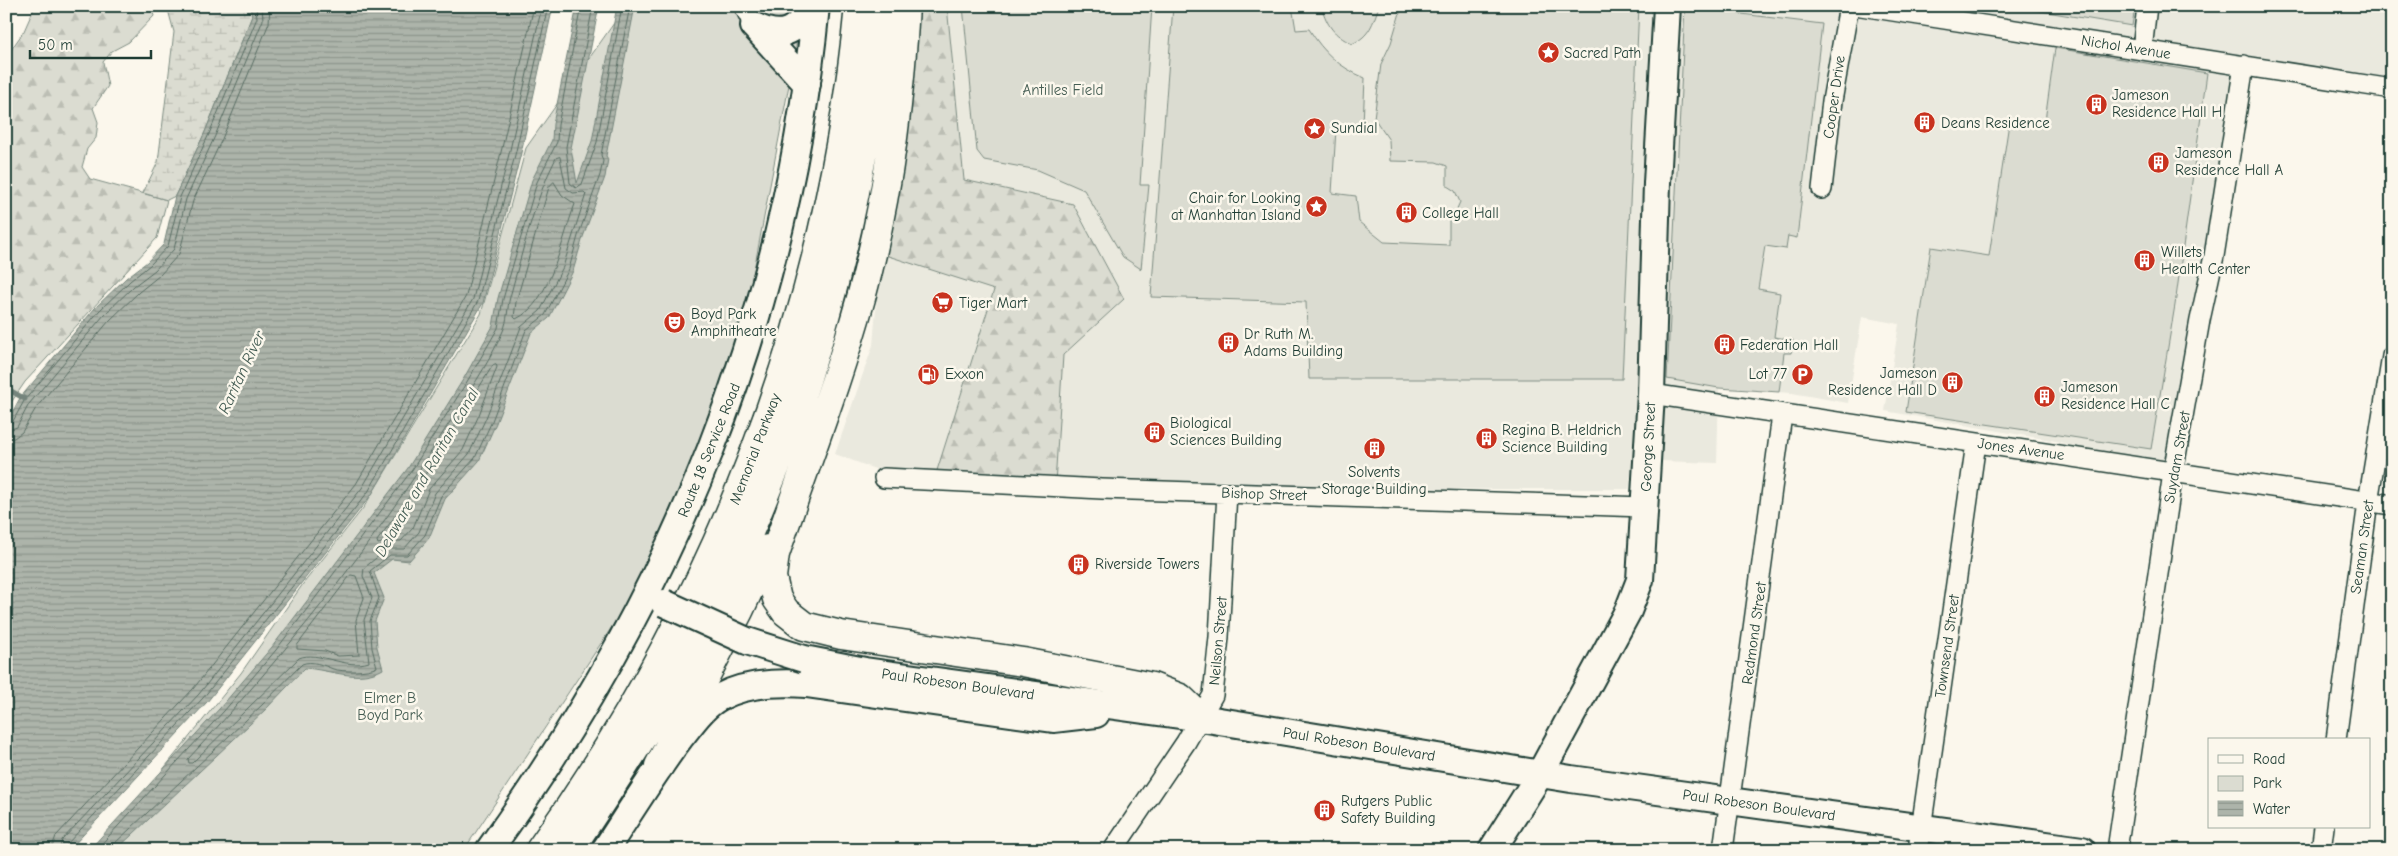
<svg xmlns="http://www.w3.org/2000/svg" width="2398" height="856" viewBox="0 0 2398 856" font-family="'Comic Neue',sans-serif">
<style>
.built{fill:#eae9de}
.green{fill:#dbdcd1;stroke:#7d8c82}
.forest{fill:url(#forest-firs);stroke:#7d8c82}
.wetland{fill:url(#wetland-marsh);stroke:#7d8c82}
.water{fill:url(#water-rules);stroke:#74847b}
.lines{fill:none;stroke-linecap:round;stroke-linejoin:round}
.shore{stroke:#586d63;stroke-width:1}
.stream{stroke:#74847b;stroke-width:5}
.street-casing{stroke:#1f3d34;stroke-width:22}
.secondary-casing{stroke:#1f3d34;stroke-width:30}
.highway-casing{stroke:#1f3d34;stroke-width:31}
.street{stroke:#fbf7ec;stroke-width:19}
.secondary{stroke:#fbf7ec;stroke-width:26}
.highway{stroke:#fbf7ec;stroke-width:28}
.secondary-bridge-casing{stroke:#1f3d34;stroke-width:30;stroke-linecap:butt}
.secondary-bridge{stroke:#fbf7ec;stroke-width:26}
.labels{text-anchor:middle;stroke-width:5;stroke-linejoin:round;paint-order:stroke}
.street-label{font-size:15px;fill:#1f3d34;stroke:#fbf7ec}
.poi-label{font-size:15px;fill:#1f3d34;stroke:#fbf7ec;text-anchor:start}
.park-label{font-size:15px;fill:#455d53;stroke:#fbf7ec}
.water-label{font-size:16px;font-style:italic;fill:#425b52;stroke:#fbf7ec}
</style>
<defs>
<pattern id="forest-firs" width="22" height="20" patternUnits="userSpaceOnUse" patternTransform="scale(1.25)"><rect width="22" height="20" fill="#dbdcd1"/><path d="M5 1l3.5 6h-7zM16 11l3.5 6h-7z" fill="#bcbeb4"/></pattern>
<pattern id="wetland-marsh" width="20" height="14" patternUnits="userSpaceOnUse" patternTransform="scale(1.25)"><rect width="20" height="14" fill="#dbdcd1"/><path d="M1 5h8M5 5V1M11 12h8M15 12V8" fill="none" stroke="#bcbeb4"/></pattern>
<pattern id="water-rules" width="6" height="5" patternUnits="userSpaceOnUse" patternTransform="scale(1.25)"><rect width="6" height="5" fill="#adb4aa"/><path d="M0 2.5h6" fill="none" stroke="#8c948b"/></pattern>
</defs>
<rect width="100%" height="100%" fill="#fbf7ec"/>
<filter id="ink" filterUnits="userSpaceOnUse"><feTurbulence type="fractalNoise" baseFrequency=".02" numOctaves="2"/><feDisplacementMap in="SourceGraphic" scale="10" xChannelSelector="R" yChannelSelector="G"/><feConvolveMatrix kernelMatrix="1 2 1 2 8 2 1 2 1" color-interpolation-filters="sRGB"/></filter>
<g filter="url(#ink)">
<path class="built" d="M901,6H2392V87L2244,66L2173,473L2151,469L2056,441L1885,411L1899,324L1862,317L1848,403L1792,393L1719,388L1717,463L1633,460L1629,489H1435L1055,480L883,472L835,454L873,345Z"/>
<path class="green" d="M626,6H797L796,48L740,344L694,454L641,583L464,850H98L241,673L303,584L364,507L481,314L526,148Z
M963,6H1152L1140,185H1149L1141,269L1123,257L1084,190L1038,170L984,160L977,151Z
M1173,6H1292L1296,30L1309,29C1324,53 1339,67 1365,78L1363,125L1358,128L1336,129L1332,193L1356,196L1359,222L1384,242L1449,245V216L1455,213L1460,202L1455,191L1447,186V166L1436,162L1390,161L1389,140L1374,118L1381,64L1391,43L1402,6H1639L1622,379H1309L1306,302L1151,297Z
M1321,6H1379C1373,23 1370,36 1352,44C1333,34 1328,27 1321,6Z
M2010,6H2135L2132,26Z
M1685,7L1822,24L1797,238L1788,236L1786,249L1765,246L1758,289L1780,293L1774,337L1793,340L1791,353H1784L1779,392L1719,388L1667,379Z
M2055,48L2207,73L2175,305L2151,449L1906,412L1931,247L1989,256L2009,123L2044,128Z"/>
<path class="forest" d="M35,6H151L154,16L129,42L112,51L103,62L108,86L93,108L98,122L96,138L87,149L82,167L90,179L167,200L157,238L25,382L6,410V57L24,31Z
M907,6H947L964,180L1073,204L1124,299L1063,355L1055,484L934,480L994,290L882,254Z"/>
<path class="wetland" d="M167,6H250L252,16L205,132L175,196L167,200L143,193L158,162L174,32Z"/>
<path class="water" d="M250,6H553L521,153L483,303L372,494L207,702L69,850H6V424L20,398L95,308L126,278L147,262L164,244L175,196L205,132L252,16Z
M577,6H599L571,148L577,183L592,141L617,6H635L606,156L608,159L605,177L583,237L573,271L549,318L531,333L496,423L479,461L445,499L429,538L409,561L392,559L374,573L384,598L375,621L377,647L383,669C359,683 331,670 305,668L266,709L116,850H89L220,708L272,647L408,468L464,378L493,326L498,298L532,180L552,140L553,124Z"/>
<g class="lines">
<path class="shore" d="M593,6L566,147L570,183L576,188L582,184L597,142L622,6
M560,157L566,188L573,193L584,192L586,194L563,267L540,311L521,327L486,418L469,454L435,493L419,532L404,549H387L364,568L363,576L372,598L364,620L369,662C346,670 318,650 299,658L192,763H189L188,759C283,657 372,547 446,428C465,398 489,364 503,331C508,320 507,308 510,297C523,250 534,201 556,158Z
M554,182L562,195L575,204C562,238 551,303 516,319L514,317L516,302L549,187Z
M496,364L497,367L479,415L463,450L429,489L413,528L401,541H390L378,544L377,541L423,478L493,365Z
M6,425L12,423L24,401L99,311L130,281L150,265L168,246L180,197L209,134L257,18L256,6
M6,431L17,427L29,404L104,315L134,286L155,270L174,249L186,199L215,136L263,20L262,6
M6,439L14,438L22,432L36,408L109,321L139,292L160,275L179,254L193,201L222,139L269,23L270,6
M351,575L356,576L364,598L356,620L359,655L338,656L325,651L297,649V646Z
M51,850L56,836L193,689L356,484L466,296L502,148L534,6
M59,850L62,840L199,694L362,488L473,299L510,150L542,6
M65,850L67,844L203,698L368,492L478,301L516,151L548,6
M96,850L224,711L276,650L412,470L468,380L498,328L503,299L537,182L557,142L558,125L581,6
M113,850L114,844L262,705L302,664C312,660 323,665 333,669C343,672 368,672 377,667L372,648L370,621L379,598L370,571L390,555H407L425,535L441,496L475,458L492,421L526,330L545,315L569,269L578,236L600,175L603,161L601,155L630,6"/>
<path class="stream" d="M6,388L25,399"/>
<defs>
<path id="street" d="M744,6L754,26
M1861,6L2392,89
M2142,50L2147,6
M1822,189L1832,101L1849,6
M1651,394L2392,505
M884,478L1102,489L1644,507
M2336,740L2368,502L2392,356
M1113,850L1186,742L1213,695L1219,637L1227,493
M1723,850L1782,415
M1918,850L1976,443
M2117,850L2173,473L2200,320L2214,256L2244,65
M2321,850L2324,827"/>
<path id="secondary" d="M754,26L807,84
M754,26C786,41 793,30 816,7
M804,659L865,671L1201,718L1571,779L2082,850
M489,850C673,595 786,320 816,6
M605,850C630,812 653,774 680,738C692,723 703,706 720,697C746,683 778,682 806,684L1053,719L1096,714
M1492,850L1540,774L1628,611L1640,580L1651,394L1657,183L1667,6"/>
<path id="highway" d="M905,6C900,104 887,203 861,298C837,385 804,468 775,554L772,577L777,599L786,612L804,626L841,635L1023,662L1152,687L1180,698L1201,718
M659,766L739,611L768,549
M540,850C719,599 830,313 859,6
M569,850C615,782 660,712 698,639C801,443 861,226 883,6"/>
</defs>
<use href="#street" class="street-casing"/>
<use href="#secondary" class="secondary-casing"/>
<use href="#highway" class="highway-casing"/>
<use href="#street" class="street"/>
<use href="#secondary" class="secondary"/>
<use href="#highway" class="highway"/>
<defs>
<path id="secondary-bridge" d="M664,603L747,641L804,659"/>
</defs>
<use href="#secondary-bridge" class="secondary-bridge-casing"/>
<use href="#secondary-bridge" class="secondary-bridge"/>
</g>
</g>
<defs>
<symbol id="sight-disc" viewBox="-11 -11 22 22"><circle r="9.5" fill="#c8321e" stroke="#fbf7ec"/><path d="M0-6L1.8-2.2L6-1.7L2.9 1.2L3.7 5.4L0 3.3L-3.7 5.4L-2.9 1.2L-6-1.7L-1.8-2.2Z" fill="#fff"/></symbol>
<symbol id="building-disc" viewBox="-11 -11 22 22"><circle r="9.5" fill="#c8321e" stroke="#fbf7ec"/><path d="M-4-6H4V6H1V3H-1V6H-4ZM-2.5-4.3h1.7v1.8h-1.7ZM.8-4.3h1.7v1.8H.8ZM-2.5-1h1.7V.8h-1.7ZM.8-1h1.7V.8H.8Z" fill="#fff"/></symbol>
<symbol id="supermarket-disc" viewBox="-11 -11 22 22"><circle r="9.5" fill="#c8321e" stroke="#fbf7ec"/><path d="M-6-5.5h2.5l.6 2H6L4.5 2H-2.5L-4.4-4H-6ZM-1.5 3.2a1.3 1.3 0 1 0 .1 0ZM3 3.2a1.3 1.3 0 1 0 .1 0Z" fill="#fff"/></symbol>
<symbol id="theatre-disc" viewBox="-11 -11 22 22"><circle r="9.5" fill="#c8321e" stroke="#fbf7ec"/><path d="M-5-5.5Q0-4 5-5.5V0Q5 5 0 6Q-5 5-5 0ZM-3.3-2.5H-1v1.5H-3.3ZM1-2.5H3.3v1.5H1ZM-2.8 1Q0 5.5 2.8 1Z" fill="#fff"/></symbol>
<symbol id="fuel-disc" viewBox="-11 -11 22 22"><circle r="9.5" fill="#c8321e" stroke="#fbf7ec"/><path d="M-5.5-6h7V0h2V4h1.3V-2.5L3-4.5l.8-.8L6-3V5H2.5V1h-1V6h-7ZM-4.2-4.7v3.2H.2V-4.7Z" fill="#fff"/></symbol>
<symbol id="parking-disc" viewBox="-11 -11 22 22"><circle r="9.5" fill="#c8321e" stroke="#fbf7ec"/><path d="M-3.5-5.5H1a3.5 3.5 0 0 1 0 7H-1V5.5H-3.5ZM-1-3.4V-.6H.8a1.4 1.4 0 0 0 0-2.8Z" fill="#fff"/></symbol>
</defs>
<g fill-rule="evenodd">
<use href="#sight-disc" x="1536" y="40" width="25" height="25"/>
<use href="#building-disc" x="2084" y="92" width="25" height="25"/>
<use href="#building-disc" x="1912" y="110" width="25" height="25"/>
<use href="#sight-disc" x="1302" y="116" width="25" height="25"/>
<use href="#building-disc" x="2146" y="150" width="25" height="25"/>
<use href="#sight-disc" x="1304" y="194" width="25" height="25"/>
<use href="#building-disc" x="1394" y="200" width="25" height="25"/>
<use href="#building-disc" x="2132" y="248" width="25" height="25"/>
<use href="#supermarket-disc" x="930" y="290" width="25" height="25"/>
<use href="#theatre-disc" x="662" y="310" width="25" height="25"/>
<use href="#building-disc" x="1216" y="330" width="25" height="25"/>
<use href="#building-disc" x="1712" y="332" width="25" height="25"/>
<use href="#fuel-disc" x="916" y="362" width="25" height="25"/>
<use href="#parking-disc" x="1790" y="362" width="25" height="25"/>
<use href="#building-disc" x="1940" y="370" width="25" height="25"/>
<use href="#building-disc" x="2032" y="384" width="25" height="25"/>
<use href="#building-disc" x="1142" y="420" width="25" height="25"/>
<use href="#building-disc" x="1474" y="426" width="25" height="25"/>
<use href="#building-disc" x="1362" y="436" width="25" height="25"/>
<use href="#building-disc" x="1066" y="552" width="25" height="25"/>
<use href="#building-disc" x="1312" y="798" width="25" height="25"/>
</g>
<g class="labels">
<g class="street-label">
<text transform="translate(2126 47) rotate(9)" y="5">Nichol Avenue</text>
<text transform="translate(1834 97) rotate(-82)" y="5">Cooper Drive</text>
<text transform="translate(1648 447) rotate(-87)" y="5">George Street</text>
<text transform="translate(755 449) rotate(-69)" y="5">Memorial Parkway</text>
<text transform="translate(2021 449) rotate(8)" y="5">Jones Avenue</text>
<text transform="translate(709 450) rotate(-68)" y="5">Route 18 Service Road</text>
<text transform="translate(2177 457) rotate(-80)" y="5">Suydam Street</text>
<text transform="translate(1264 494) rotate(2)" y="5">Bishop Street</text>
<text transform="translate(2362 547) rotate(-82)" y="5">Seaman Street</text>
<text transform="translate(1754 633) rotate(-82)" y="5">Redmond Street</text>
<text transform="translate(1218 641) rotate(-85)" y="5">Neilson Street</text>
<text transform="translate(1947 646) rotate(-82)" y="5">Townsend Street</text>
<text transform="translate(958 684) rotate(8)" y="5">Paul Robeson Boulevard</text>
<text transform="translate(1359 744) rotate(9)" y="5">Paul Robeson Boulevard</text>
<text transform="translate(1759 805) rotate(8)" y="5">Paul Robeson Boulevard</text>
</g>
<g class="poi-label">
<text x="1564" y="58">Sacred Path</text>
<text x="2112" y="100">Jameson<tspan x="2112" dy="17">Residence Hall H</tspan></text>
<text x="1941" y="128">Deans Residence</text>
<text x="1331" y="133">Sundial</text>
<text x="2175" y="158">Jameson<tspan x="2175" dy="17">Residence Hall A</tspan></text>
<text x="1301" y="203" text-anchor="end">Chair for Looking<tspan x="1301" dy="17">at Manhattan Island</tspan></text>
<text x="1422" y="218">College Hall</text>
<text x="2161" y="257">Willets<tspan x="2161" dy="17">Health Center</tspan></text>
<text x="959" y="308">Tiger Mart</text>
<text x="691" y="319">Boyd Park<tspan x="691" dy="17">Amphitheatre</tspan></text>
<text x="1244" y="339">Dr Ruth M.<tspan x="1244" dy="17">Adams Building</tspan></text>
<text x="1740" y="350">Federation Hall</text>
<text x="1937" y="378" text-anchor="end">Jameson<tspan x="1937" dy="17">Residence Hall D</tspan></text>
<text x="945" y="379">Exxon</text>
<text x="1787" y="379" text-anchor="end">Lot 77</text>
<text x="2061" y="392">Jameson<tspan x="2061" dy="17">Residence Hall C</tspan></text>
<text x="1170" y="428">Biological<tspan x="1170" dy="17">Sciences Building</tspan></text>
<text x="1502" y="435">Regina B. Heldrich<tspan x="1502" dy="17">Science Building</tspan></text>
<text x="1374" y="477" text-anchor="middle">Solvents<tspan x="1374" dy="17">Storage Building</tspan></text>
<text x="1095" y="569">Riverside Towers</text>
<text x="1341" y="806">Rutgers Public<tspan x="1341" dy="17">Safety Building</tspan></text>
</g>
<g class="park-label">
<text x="1063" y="95">Antilles Field</text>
<text x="390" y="703">Elmer B<tspan x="390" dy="17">Boyd Park</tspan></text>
</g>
<g class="water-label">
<text transform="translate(241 372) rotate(-65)" y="6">Raritan River</text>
<text transform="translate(426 472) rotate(-60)" y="6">Delaware and Raritan Canal</text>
</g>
</g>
<rect width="2398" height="856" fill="none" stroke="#fbf7ec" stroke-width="25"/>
<rect x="12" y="12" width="2373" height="831" fill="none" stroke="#1f3d34" stroke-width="2" filter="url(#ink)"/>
<rect x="2208" y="738" width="162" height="90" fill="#fbf7ec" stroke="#a3ada2"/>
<rect x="2218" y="755" width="25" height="8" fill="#fbf7ec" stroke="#a3ada2"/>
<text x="2253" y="764" font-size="15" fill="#1f3d34">Road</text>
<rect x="2218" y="776" width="25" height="15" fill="#dbdcd1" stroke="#a3ada2"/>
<text x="2253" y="788" font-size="15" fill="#1f3d34">Park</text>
<rect x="2218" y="801" width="25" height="15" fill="url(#water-rules)" stroke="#a3ada2"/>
<text x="2253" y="814" font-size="15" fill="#1f3d34">Water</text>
<path d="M30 50v8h121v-8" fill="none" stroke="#1f3d34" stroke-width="2.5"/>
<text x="38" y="50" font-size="15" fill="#1f3d34" stroke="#fbf7ec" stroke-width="4" paint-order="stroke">50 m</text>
</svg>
